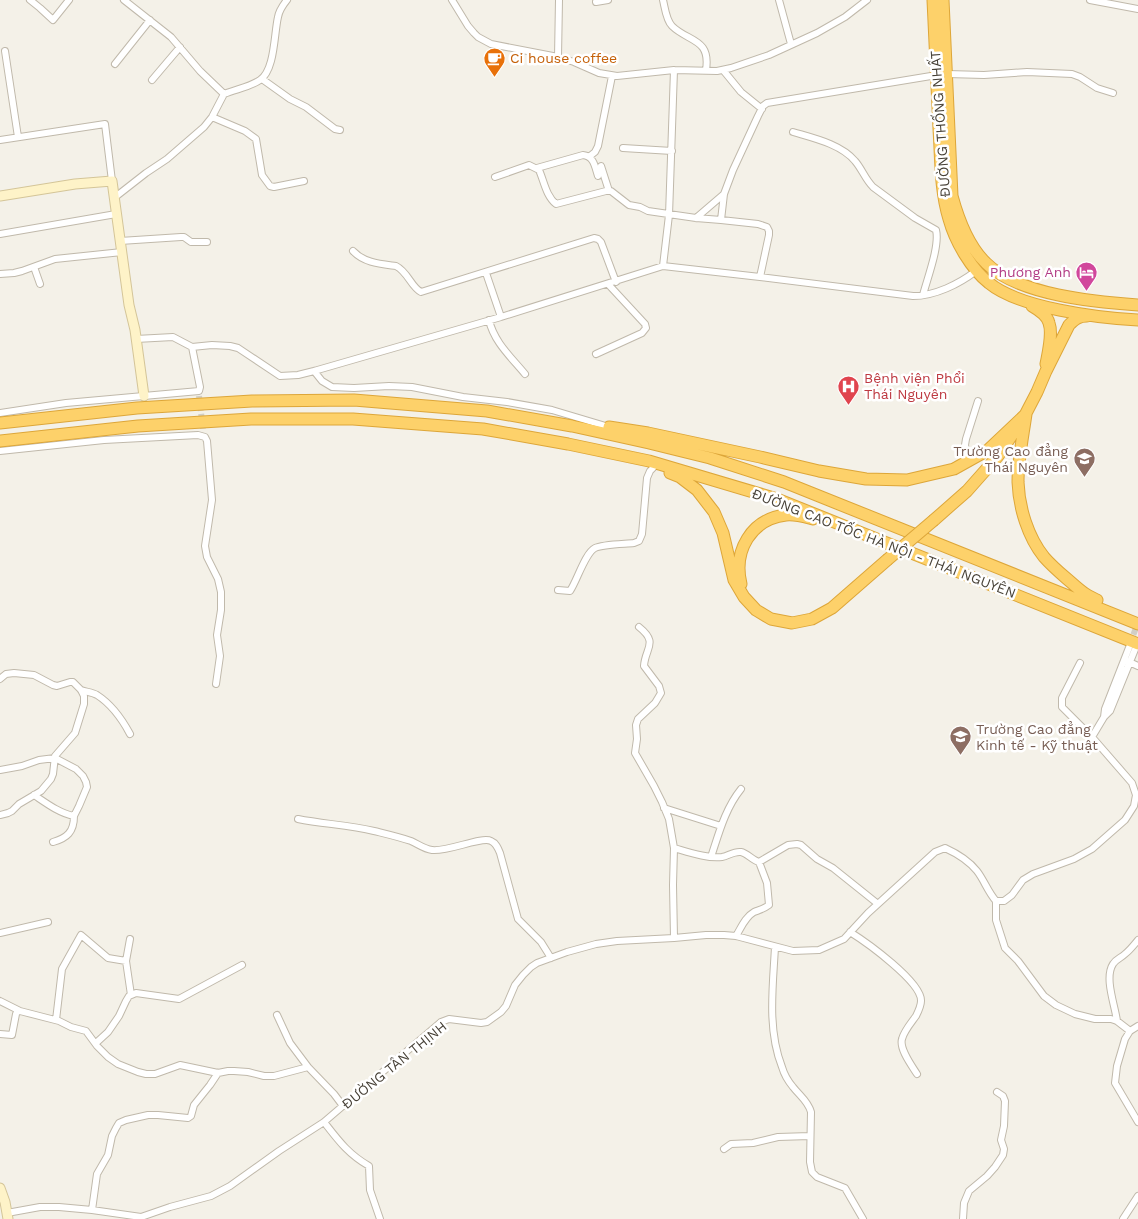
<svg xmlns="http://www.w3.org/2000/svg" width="1138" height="1219" viewBox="0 0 1138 1219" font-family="'Work Sans',sans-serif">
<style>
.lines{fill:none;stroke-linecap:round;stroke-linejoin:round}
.street-tunnel{stroke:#d1cec5;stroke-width:6;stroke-dasharray:6 3;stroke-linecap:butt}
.street-casing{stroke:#c0b9ab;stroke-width:8}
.secondary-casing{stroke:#d4c598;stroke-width:11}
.highway-casing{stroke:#dda639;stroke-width:13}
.street{stroke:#fff;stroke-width:6}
.secondary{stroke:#fef3c8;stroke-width:9}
.highway{stroke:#fdd16a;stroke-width:11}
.highway-bridge-casing{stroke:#dda639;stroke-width:13;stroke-linecap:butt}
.highway-bridge{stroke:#fdd16a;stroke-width:11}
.labels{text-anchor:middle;stroke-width:5;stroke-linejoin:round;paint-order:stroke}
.food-label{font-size:14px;fill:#c56008;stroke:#fff;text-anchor:start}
.street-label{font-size:14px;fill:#474137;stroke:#fff}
.hotel-label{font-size:14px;fill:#b23c85;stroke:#fff;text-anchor:end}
.health-label{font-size:14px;fill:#be3a42;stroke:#fff;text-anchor:start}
.education-label{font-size:14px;fill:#785e54;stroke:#fff;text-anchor:end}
</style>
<rect width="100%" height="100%" fill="#f4f1e8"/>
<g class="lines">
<path class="street-tunnel" d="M199,396L203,429
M1130,643L1138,623"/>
<defs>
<path id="street" d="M30,0L40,8L53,20L69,0
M124,0L171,37L200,71L224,94
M452,0L468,26L474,33L478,37L491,44L558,57L574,62L599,73L617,76L674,70L717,71L731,68L769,55L817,33L845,17L867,0
M663,0C665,8 666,20 672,26C688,42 711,38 706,70
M779,0L791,44
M1090,0L1138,9
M596,2L608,0
M5,51L18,137
M558,57L559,0
M115,64L150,20
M723,70L741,92L762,109
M947,74L984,75L1027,72L1072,74L1080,77L1097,88L1113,93
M262,79L290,99L306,107L335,129L340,130
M152,80L180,47
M212,117L245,131L256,139L262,175L270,186L274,187L304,181
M793,132C813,138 841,144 855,161C862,169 865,179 873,187L915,218L936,230C940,246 927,279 923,295
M0,140L105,124L112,181
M623,148L672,151
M590,156L595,152L598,146L612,76
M601,166L609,191
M537,168L583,155C594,156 595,167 598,176
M495,177L529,165L539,170C544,181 546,196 556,204L606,191H611L629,205L640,207L648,211L696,218L721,220L724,194L733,170L758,116L763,106L767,103L937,75
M114,198L146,173L167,159L204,127L212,117L224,94C236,89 250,87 260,80C275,70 274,34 278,17C279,11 283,5 287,0
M696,218L724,194
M721,220L758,224L767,227L769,231V235L760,277
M0,234L116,214
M120,241L181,237H184L191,242H207
M353,251C364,263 381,264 396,266C408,272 411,287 421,292L594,238L598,239L601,242L616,282
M663,266L669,215L674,70
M34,267L40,284
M486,273L501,317
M0,274L14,273L22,271L55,259L122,252
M489,320C494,342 511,357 525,374
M136,339L173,337L192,347L212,345L230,346L238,348L280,376L298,375L314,371L501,317L663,266L760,277L913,296C935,296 959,284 976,271
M596,354L642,333L646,328L645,324L608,284
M314,371L322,381L332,387L354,388L389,386L412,387L463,397L507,402L552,410L609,427
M0,413L66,403L199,391L200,387L192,347
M0,451L104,440L198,435L205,437L207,441L212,500L205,546L207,557L218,579L221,592V610L217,635L220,656L216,684
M968,461L965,445L966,439L978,401
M558,590L570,591C577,581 585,553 595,548C603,544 625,544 634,543L639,541L642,534L647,478L650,471L653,468
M639,627C659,643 645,648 644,666L659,686L661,693L655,703L638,719L636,725L637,739L635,753L654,786L662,802L669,819L674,848L673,885L674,938
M1127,661L1138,666
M0,679L6,674L14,673L34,675L53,685L57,686L70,682H73L81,690L84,696V704L75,733L55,756L53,774L51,779L41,791L19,804L12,811L8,813L0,815
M81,690C86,692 92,692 97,695C111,704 122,719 130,734
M1104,717L1105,709L1130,645
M1092,737L1104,717L1110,711L1136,647
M0,770L22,766L39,760L55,758L76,769L83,776L86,782L87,787L79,806L74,816C59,813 46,803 34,795
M664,808L721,826
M298,819C323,824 349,825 374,831C386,834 399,837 411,841C418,844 424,849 432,850C448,852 482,836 491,841C496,843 498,848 500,853L518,919L541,942L551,958
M53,842C67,838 74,832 74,816
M674,848C688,852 708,859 722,857C728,856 734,851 741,852C747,853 752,860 759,862L788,845L797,844L801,845L817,859L833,868L878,904
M711,857C719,833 725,809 741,789
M996,901V920L1005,948L1018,961L1044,996L1056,1005L1075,1014L1095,1019H1111L1117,1021L1130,1031
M850,932C866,942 922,982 921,1001C921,1006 918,1012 916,1016C911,1023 904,1031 902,1039C899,1049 912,1066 917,1074
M0,933L48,922
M736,936C741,928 745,917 754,912C759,910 764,909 769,905L767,883L759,862
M130,939L126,961L131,995
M775,947C773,986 767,1029 782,1067C784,1074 788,1081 793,1087C800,1096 808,1101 811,1112L810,1162L812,1172L817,1177L845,1188L863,1219
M0,1001L20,1011
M277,1015L290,1043L308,1067
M56,1020L62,969L81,935L108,958L126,961
M1117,1021C1115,1005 1104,978 1113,964C1116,959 1121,958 1125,954C1130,950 1134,945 1138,940
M1138,1026L1130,1031L1125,1039L1117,1066L1115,1083L1138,1122
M0,1034L12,1035L16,1014L17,1012L20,1011L59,1021L71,1027L86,1031L97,1046L108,1057L118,1064L138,1072L146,1074H155L180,1065L218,1073L228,1071H234L248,1072L264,1076H274L308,1067L334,1094L343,1106
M96,1043L108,1032L119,1016L126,1001L129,996L136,993L179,999L242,965
M324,1122C338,1140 348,1154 369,1166L370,1190L380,1219
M724,1149L731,1144L753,1143L778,1137L810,1136
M92,1210L97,1174L108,1155L112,1136L116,1128L119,1123L126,1120L148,1115H158L188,1118L191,1116L194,1105L210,1085L218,1073
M7,1213L40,1207H59L92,1210L141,1217L170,1207L211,1196L230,1186L279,1151L324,1122L441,1022L449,1019L481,1023L487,1022L501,1012L506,1006L515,985L523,975L531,967L537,963L567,952L596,944L617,941L674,938L706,935H724L736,936L793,951L819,950L844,939L868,913L935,852L945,848C956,853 969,861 977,871C984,880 988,892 996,901H1004L1012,895L1023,880L1033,874L1074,859L1092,849L1125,820L1134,806L1136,795L1132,783L1092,737L1062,707V698L1080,663
M963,1219L964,1203L969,1191L987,1176L995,1167L1003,1155L1004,1149L1001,1140L1004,1126L1005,1101L1003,1096L997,1092
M1123,1219L1138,1196"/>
<path id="secondary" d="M0,196L75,184L112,181L129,305L135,330L144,396
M0,1188L5,1202L8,1219"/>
<path id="highway" d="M933,0C935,43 937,86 939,129C941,159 940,190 949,219C955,241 971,269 989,283C1019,308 1098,318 1138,320
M943,0L952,196C958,218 969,247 986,263C1018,295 1095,302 1138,305
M1032,306C1039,310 1047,315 1049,323C1053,334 1048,353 1046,364
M1026,414C1023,436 1018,459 1018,482C1019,508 1028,537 1044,557C1051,565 1059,572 1066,578C1072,583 1078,589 1084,593C1088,596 1093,598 1097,600
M1023,419L1037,392L1046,371L1069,325C1075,319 1079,316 1087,316
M0,423L137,408L252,401L354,400L487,411L572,426L649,443L710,458L784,482L1138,624
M609,427L648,433L760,457L819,471L866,479L907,480L954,469L988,450L1026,414
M0,441L138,426L251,419H353L483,429L568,444L649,461L777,499L1138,644
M670,473L680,477L697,490L714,512L723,533L734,580L744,597L756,610L771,619L792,623L812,619L832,608L887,560
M934,520L967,491L998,456L1014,432
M741,584C733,551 751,519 786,515C795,514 805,517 813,519"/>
</defs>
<use href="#street" class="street-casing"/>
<use href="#secondary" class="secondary-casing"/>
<use href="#highway" class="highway-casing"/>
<use href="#street" class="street"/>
<use href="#secondary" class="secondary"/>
<use href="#highway" class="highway"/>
<defs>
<path id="highway-bridge" d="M887,560L934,520"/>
</defs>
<use href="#highway-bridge" class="highway-bridge-casing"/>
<use href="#highway-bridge" class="highway-bridge"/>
</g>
<defs>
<symbol id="cafe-pin" viewBox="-11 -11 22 30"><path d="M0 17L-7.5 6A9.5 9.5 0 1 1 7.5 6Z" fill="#e8710a" stroke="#fff"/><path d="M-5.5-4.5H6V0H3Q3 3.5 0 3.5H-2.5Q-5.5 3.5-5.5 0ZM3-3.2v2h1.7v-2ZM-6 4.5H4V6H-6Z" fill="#fff"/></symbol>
<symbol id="hotel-pin" viewBox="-11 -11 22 30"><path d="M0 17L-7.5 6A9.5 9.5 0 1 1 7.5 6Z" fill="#d1479c" stroke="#fff"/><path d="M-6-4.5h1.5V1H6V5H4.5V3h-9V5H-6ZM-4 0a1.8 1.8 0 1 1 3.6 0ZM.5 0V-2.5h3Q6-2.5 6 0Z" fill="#fff"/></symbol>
<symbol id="hospital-pin" viewBox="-11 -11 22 30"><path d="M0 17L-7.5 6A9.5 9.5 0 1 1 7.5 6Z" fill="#e0444e" stroke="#fff"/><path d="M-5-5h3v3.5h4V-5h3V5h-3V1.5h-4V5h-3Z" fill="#fff"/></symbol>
<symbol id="university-pin" viewBox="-11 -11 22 30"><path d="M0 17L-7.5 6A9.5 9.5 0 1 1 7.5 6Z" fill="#8d6e63" stroke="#fff"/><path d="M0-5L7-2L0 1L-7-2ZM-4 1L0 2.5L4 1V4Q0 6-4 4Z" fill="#fff"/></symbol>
</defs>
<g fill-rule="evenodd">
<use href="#cafe-pin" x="482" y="46" width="25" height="34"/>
<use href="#hotel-pin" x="1074" y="260" width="25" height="34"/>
<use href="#hospital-pin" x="836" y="374" width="25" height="34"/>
<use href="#university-pin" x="1072" y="446" width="25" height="34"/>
<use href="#university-pin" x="948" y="724" width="25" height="34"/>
</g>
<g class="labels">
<g class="food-label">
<text x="510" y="63">Ci house coffee</text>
</g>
<g class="street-label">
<text transform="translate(940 124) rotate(-94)" y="5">ĐƯỜNG THỐNG NHẤT</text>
<text transform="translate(884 543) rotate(21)" y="5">ĐƯỜNG CAO TỐC HÀ NỘI - THÁI NGUYÊN</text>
<text transform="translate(394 1065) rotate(-39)" y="5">ĐƯỜNG TÂN THỊNH</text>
</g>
<g class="hotel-label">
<text x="1071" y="277">Phương Anh</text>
</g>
<g class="health-label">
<text x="864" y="383">Bệnh viện Phổi<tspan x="864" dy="16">Thái Nguyên</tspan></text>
</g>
<g class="education-label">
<text x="1068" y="456">Trường Cao đẳng<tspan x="1068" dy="16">Thái Nguyên</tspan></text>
<text x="976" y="734" text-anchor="start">Trường Cao đẳng<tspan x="976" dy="16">Kinh tế - Kỹ thuật</tspan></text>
</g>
</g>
</svg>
